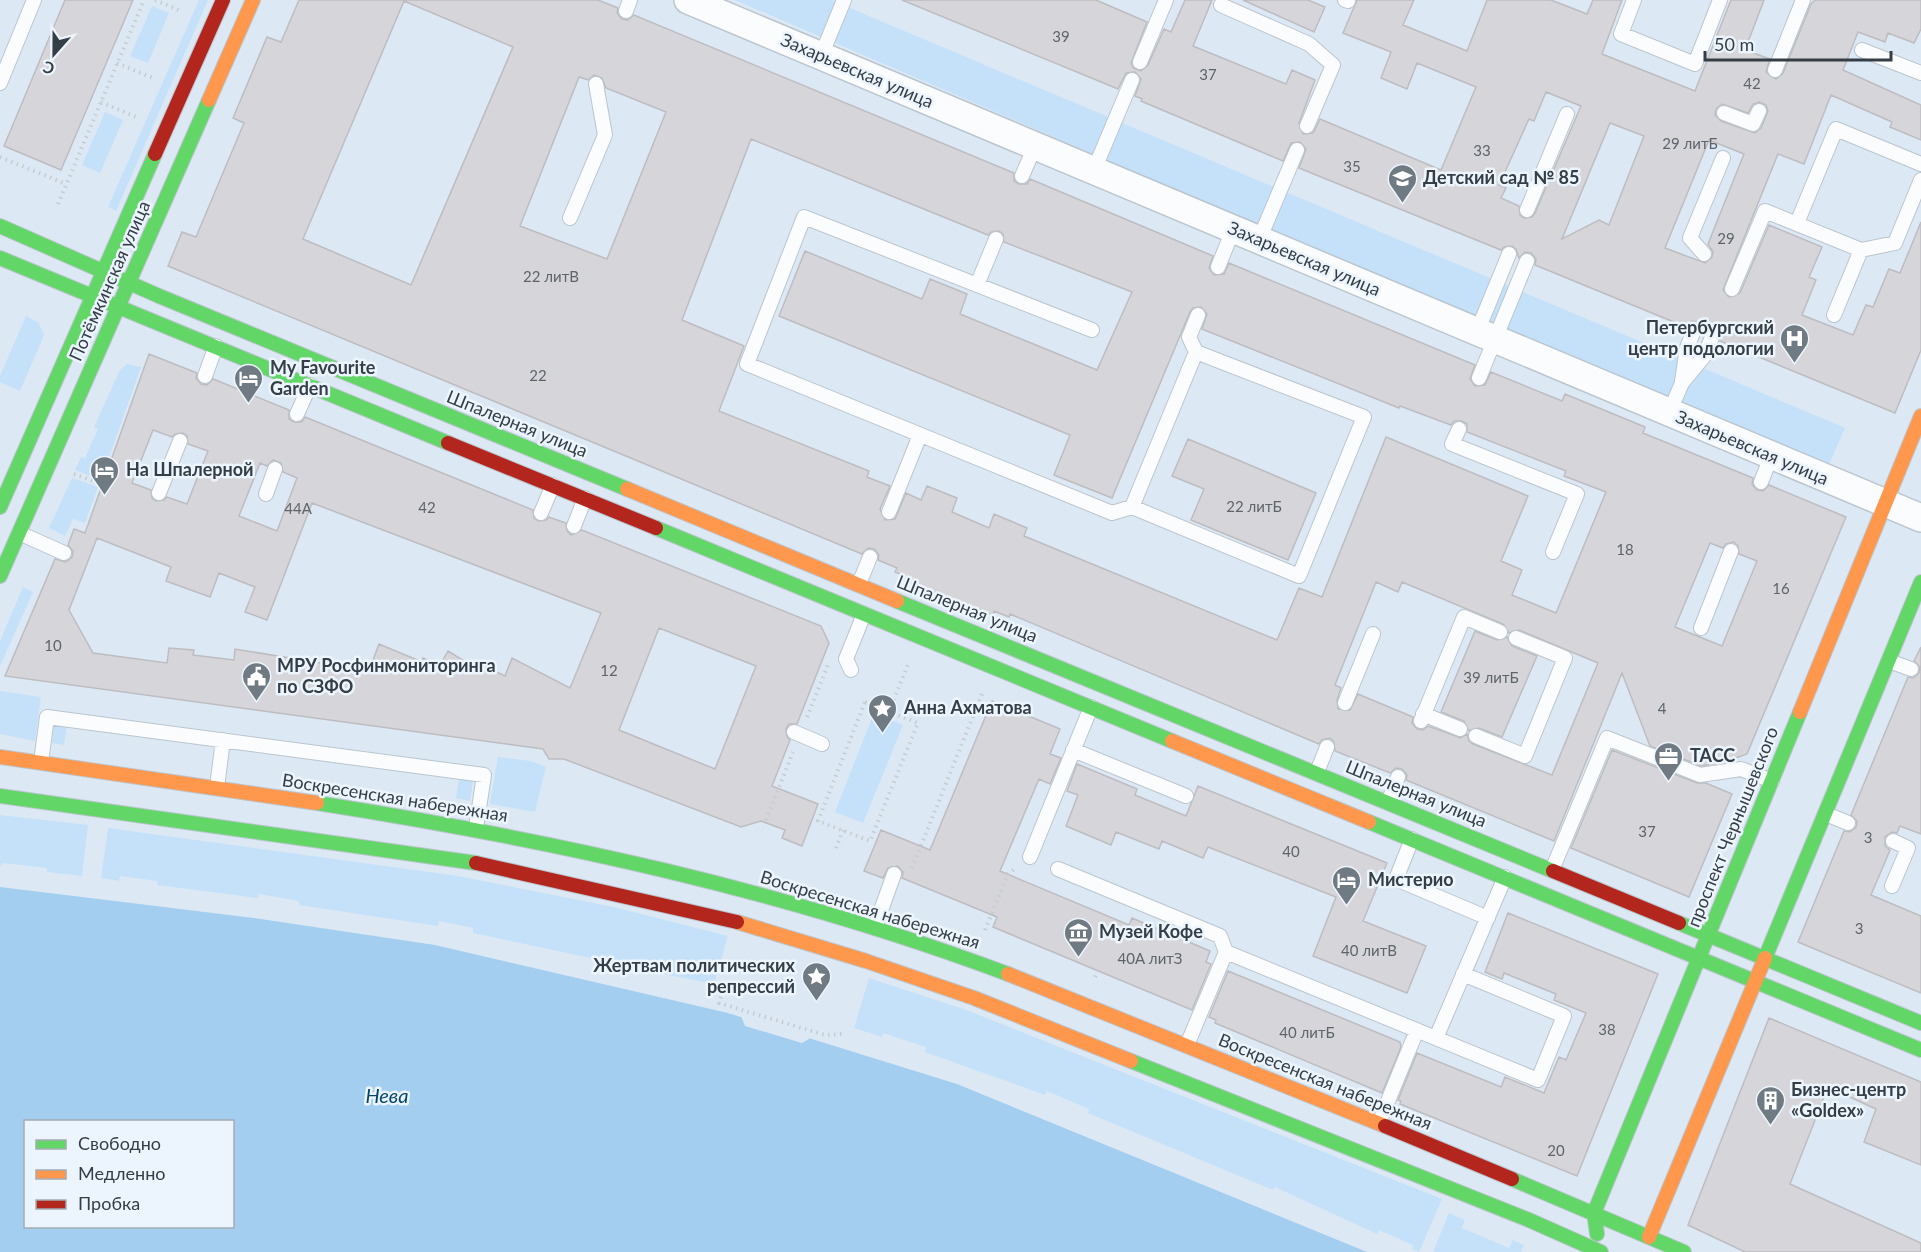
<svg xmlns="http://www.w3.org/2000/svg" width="1921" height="1252" viewBox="0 0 1921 1252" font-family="Lato,sans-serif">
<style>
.green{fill:#c4e1f9}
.water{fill:#a4ceef;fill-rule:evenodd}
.pier{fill:#dce9f4}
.building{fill:#d6d6da;stroke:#bdbdc1;stroke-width:1.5;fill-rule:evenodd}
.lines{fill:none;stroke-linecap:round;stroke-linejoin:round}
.lane-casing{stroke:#bbc5ce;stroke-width:16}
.street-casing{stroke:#bbc5ce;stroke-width:30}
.fast-casing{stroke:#bbc5ce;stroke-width:16}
.slow-casing{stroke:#bbc5ce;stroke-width:16}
.jam-casing{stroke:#bbc5ce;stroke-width:16}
.path{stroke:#c6cccf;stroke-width:4;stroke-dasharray:1.5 4.5;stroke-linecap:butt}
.lane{stroke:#fafcfd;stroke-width:14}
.street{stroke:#fafcfd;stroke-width:27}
.fast{stroke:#63d668;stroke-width:14}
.slow{stroke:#ff974d;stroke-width:14}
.jam{stroke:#b3261e;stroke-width:14}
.labels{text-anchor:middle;stroke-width:5;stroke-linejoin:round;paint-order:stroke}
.number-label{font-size:15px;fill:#5d646b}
.street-label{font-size:18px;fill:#353e46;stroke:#ecf5fd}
.poi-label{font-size:18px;font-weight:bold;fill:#353e46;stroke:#ecf5fd;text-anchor:start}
.water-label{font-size:20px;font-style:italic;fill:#03466e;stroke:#ecf5fd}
</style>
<rect width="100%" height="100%" fill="#dce9f4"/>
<path class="green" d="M199,0H208L116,211L108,207Z
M735,0H831L1845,428L1827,469Z
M152,6L169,13L148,63L130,56Z
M105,112L123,120L100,173L82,165Z
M26,316L38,322L44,335L20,391L0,382V376Z
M127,364L141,367L101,480L75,470L81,457L85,458L98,429L94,427L120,370Z
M72,478L98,487L85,523L73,519L65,536L49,528Z
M23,587L33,592L0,666V641Z
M0,691L41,697L35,741L0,734Z
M874,713L903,725L863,823L835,812Z
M54,723L67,725L64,745L52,743Z
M498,757L531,761L546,767L535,812L490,804Z
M459,778L473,781L470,801L456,798Z
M0,815L88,825L82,876L47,872V868L3,863L0,866Z
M108,828L458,876L614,907L728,936L714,984L664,974L665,970L620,961L619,964L473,933V928L439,921L438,926L299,905V901L259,894L258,898L157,885V881L120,876L119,881L101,878Z
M869,978L969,1011L1442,1199L1419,1252L1412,1249L1413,1245L1379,1230L1377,1234L1275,1187L1273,1190L1088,1113L1089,1109L1047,1091L1045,1095L925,1052L926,1047L883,1033L882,1037L854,1028Z
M1449,1213L1465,1220L1462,1228L1509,1248L1513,1240L1524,1245L1521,1252H1433Z"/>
<path class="water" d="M0,887L254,918L435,945L728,1013L957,1084L1367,1252H0ZM26,1122H232V1226H26Z"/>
<path class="pier" d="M729,1010L824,1038V1041L812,1037L802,1043L745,1026L741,1016L728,1013Z"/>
<path class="building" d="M65,0H133L61,170L4,146Z
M299,0H598L618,8L617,13L622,19L628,20L634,15L1014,173V181L1019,184H1027L1030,179L1213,256L1209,268L1214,275L1224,274L1229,263L1475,365L1470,379L1475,386L1485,385L1491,372L1562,401L1565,394L1645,427L1643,433L1753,478L1752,484L1757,490L1763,491L1769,485L1846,517L1747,754L1725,762L1701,766L1650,746L1622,673L1554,841L1406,780L1407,775L1402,769L1396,768L1390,773L1335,751L1334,742L1330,738L1322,740L1319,744L1010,614L1009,617L994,611L993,615L902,580L904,576L895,572L897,568L878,560L879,555L874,549L868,548L862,554L168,266L182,232L196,237L244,123L233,118L267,37L281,42ZM404,1L513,47L411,285L303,239ZM594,75L602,78L606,88L666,112L607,259L520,226L579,77L588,80ZM751,139L988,235L991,232L999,231L1003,234L1004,242L1132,292L1097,370L960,314L967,294L930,279L922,299L805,251L779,316L1070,435L1054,475L1112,498L1190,312L1193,308L1201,307L1207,314L1202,329L1399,408L1400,406L1451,425L1454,421H1462L1467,424V432L1566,471L1564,476L1606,492L1556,613L1512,595L1522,570L1501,561L1528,496L1386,437L1322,597L1299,588L1277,640L1024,536L1027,528L994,514L989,528L952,512L957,498L927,486L921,500L906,493L895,519L885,520L880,509L890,486L867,477L869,471L719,411L744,346L682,320ZM1734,542L1738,546L1739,554L1757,561L1722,646L1675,627L1710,543L1723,548L1726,544ZM1376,582L1398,592L1402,582L1503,624L1509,633L1519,630L1598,663L1552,775L1473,744L1469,741L1467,734L1461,738L1428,726L1423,730L1417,729L1412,723L1413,717L1358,694L1350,710L1338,709L1337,700L1341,688L1335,685Z
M902,0H1096L1147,22L1131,63L1133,68L1141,71L1148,65L1164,29L1171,32L1185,0H1212L1193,46L1286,84L1292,70L1315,80L1299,123L1303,134L1313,133L1320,119L1441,170L1476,87L1417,63L1407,89L1381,78L1391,52L1343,33L1357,0H1414L1403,25L1467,51L1487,0H1551L1587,14L1593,0H1622L1602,54L1695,91L1731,0H1764L1745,50L1770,59L1766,72L1776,79L1783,73L1811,4L1815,0H1921V29L1914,43L1888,33L1885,42L1858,32L1843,70L1921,105V140L1890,127L1892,122L1831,95L1804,164L1778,154L1723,290L1729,297L1740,293L1769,225L1822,247L1809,277L1816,280L1802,315L1853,335L1866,305L1873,307L1889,269L1900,273L1921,222V350L1895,413L1720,341L1721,335L1716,329L1710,328L1704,334L1698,322L1692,321L1686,327L1535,265L1536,259L1531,253L1525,252L1519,258L1516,249L1512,246L1504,247L1501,250L1299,168L1306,149L1300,142L1291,143L1283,161L1141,101L1142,99L1135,96L1141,79L1135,72L1126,73L1118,89ZM1546,92L1581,106L1535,213L1532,217L1524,218L1520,215L1519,206L1501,198L1506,188L1499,185L1529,119L1534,121ZM1759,102L1766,105L1768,111L1761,128L1755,133L1721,121L1715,115L1716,109L1722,104L1748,113L1753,104ZM1610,123L1644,136L1609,225L1599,220L1562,239ZM1709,140L1744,154L1708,244L1713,252L1712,257L1705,263L1665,248Z
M1243,0H1308L1325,7L1314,32Z
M149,354L197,373L196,378L201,384L207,385L213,379L289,410V419L294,422H302L305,417L533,510L534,518L538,521L546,520L549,517L566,523L567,531L571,535L582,530L821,626L829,643L797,724H789L786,729L787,737L790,740L772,786L818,804L802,846L782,838L785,830L761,821L741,827L564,759H549L543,749L5,676L55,559L66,562L72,557L73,551L68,545L74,529L85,533ZM153,430L172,437L175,434L183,433L187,436L188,444L208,451L187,504L167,497L164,500L156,501L152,498L151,490L132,483ZM273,460L281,463L283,472L297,478L277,531L239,516L260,463L267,466ZM312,503L601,613L570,688L512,658L505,676L486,667L484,673L448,651L440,665L423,658L422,662L379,644L369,671L235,649L234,660L193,655L194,650L169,648L167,663L93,653L69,610L97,538L171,567L166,581L210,597L219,573L255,587L245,612L267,620ZM659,628L756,666L715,769L619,730Z
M1188,439L1316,493L1288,560L1191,520L1204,489L1172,476Z
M1475,631L1497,640L1507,637L1512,646L1537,656L1502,737L1479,728L1469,731L1464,721L1441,712Z
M1921,647V834L1900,826L1897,833L1892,832L1885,837V846L1890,850L1871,895L1921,916V993L1798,942L1844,831L1850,832L1856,827L1857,821L1851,815L1908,677L1913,678L1919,673L1920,667L1914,661Z
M992,701L1060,729L1050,754L1061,758L1050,784L1039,779L1000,871L1129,925L1132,918L1210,951L1206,962L1211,964L1192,1010L993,927L997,917L902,878L903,872L898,866L888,868L883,878L864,871L881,830L930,850Z
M1612,750L1697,783H1706L1732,794L1689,897L1571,848Z
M1077,764L1137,789L1135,795L1186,816L1198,786L1387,863L1363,921L1426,946L1407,993L1313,956L1336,897L1208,847L1203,858L1162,841L1159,849L1116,832L1111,845L1066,826L1078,795L1067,791Z
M1508,913L1658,974L1577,1176L1400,1104L1401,1101L1398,1100L1417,1053L1501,1087L1505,1077L1544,1093L1559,1057L1566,1060L1586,1013L1554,1000L1556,994L1504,973L1502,979L1485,972Z
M1228,971L1400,1042L1401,1047L1382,1093L1215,1023L1216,1020L1209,1017Z
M1769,1018L1921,1082V1165L1864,1142L1876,1109L1828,1087L1790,1184L1921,1243V1252H1745L1688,1225Z"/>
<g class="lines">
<defs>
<path id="lane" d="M1345,0L1348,1
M1634,0L1621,34L1695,64L1720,0
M1221,5L1309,44L1333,65L1307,126
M626,11L630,0
M1862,50L1921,73
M821,56L844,0
M1140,62L1166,0
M1775,70L1803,0
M0,83L34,0
M1724,113L1753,124L1759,111
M1094,170L1132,80
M1022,176L1035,146
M1527,210L1567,114
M570,218L605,135L596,84
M1797,223L1836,129L1921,164
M1259,240L1297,150
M1704,254L1690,238L1723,158
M1218,267L1233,230
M977,285L996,239
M1732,289L1765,211L1861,250L1895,243L1921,180
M1834,315L1861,250
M1092,330L804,217L747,364L1112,513L1132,507L1196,352L1364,417L1299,576L1132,507
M1477,332L1509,254
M1196,352L1189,337L1198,315
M205,376L216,346
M1479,378L1527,261
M1682,381L1687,348L1694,330
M1669,413L1682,383L1705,355L1712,337
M297,414L310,385
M1459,429L1452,444L1577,494L1553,552
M1761,482L1771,457
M159,493L180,441
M266,494L275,469
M889,512L920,435
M541,513L553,485
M574,526L585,498
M19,533L64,553
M859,584L870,557
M1701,628L1731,551
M1889,661L1911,669
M851,670L846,659L864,614
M1345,703L1373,634
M1423,714L1460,729
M1421,721L1464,617L1500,632
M794,732L822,744
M1476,736L1525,756L1565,658L1516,638
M1073,750L1186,796
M41,762L47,717L484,775L476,828
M1317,772L1327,747
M217,787L223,740
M1388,802L1398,777
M1826,814L1848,823
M1412,839L1396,879L1488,918
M1030,857L1091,707
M1058,869L1220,936L1226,952L1538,1080L1564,1016L1463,974
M1552,870L1607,738L1700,775L1741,769L1772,781
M1892,886L1908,848L1893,841
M875,927L894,874
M1436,1038L1505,877
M1187,1045L1226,952
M1379,1123L1417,1030"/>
<path id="street" d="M688,0L1921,518"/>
<path id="fast" d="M0,226L159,296L627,489
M0,258L448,443
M0,507L155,154
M656,528L1172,741
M0,576L209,100
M897,601L1553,871
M0,796L476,863
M317,803C552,840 784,890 1008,974
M1369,822L1921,1050
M1679,923L1921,1023
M1765,958L1921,582
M1131,1061L1529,1220L1601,1252
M1512,1179L1684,1252
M1597,1234L1594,1213L1800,712"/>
<path id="slow" d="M209,100L253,0
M627,489L897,601
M1800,712L1921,416
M1172,741L1369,822
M0,757L317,803
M737,922L866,961L974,998L1131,1061
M1008,974L1385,1126
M1649,1237L1765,958"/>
<path id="jam" d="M155,154L223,0
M448,443L656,528
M476,863L737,922
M1553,871L1679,923
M1385,1126L1512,1179"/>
</defs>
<use href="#lane" class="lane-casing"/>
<use href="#street" class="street-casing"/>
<use href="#fast" class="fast-casing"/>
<use href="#slow" class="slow-casing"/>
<use href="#jam" class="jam-casing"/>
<path class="path" d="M155,0L181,11
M117,63L153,78
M101,102L136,117
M0,157L66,184
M58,204L144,0
M74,474L99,483
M865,702L918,723L870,841L818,821Z
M889,711L909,662
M807,717L828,665
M766,820L793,752
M836,848L843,830
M912,868L982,694
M985,930L1008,874L1017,867
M1095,977L1098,971
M721,997L719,1003L825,1035L842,1034"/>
<use href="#lane" class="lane"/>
<use href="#street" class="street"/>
<use href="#fast" class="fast"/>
<use href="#slow" class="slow"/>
<use href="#jam" class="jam"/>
</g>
<defs>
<symbol id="school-pin" viewBox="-11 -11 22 30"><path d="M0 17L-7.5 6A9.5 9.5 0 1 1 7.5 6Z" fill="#6f7a83" stroke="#ecf5fd"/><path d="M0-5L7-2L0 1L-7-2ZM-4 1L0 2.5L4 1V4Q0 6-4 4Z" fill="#fff"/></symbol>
<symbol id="hospital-pin" viewBox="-11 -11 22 30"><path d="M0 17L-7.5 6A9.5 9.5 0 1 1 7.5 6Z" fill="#6f7a83" stroke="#ecf5fd"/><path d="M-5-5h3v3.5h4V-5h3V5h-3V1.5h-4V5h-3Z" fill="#fff"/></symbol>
<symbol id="hotel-pin" viewBox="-11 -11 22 30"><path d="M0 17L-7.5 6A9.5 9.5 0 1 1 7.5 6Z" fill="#6f7a83" stroke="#ecf5fd"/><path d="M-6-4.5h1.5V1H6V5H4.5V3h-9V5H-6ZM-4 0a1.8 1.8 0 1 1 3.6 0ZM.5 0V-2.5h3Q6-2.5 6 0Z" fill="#fff"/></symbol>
<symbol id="civic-pin" viewBox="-11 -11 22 30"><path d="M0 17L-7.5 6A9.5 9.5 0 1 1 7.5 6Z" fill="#6f7a83" stroke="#ecf5fd"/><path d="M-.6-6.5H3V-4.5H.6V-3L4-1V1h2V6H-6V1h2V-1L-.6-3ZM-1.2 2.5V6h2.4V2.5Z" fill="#fff"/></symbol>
<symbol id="sight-pin" viewBox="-11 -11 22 30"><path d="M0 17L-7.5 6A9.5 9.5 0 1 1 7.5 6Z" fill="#6f7a83" stroke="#ecf5fd"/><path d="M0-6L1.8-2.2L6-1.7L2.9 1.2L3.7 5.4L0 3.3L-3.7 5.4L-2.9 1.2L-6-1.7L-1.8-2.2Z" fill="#fff"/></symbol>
<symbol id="office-pin" viewBox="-11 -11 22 30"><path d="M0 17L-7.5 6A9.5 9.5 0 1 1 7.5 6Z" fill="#6f7a83" stroke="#ecf5fd"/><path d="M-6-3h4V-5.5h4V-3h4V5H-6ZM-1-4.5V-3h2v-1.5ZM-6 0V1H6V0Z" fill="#fff"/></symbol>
<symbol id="museum-pin" viewBox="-11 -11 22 30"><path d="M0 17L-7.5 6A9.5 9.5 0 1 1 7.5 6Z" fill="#6f7a83" stroke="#ecf5fd"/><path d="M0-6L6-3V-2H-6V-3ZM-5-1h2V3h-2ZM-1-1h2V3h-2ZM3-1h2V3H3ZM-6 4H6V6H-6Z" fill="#fff"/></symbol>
<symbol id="building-pin" viewBox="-11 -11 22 30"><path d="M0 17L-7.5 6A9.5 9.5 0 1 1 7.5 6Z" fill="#6f7a83" stroke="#ecf5fd"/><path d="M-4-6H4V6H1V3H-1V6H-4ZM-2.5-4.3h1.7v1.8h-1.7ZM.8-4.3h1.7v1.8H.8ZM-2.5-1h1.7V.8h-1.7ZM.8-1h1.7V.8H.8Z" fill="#fff"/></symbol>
</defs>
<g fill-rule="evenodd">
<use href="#school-pin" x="1386" y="162" width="33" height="45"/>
<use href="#hospital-pin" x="1778" y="322" width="33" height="45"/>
<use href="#hotel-pin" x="232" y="362" width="33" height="45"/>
<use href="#hotel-pin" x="88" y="454" width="33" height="45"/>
<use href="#civic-pin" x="240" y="660" width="33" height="45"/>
<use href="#sight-pin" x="866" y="692" width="33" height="45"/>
<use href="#office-pin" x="1652" y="740" width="33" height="45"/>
<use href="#hotel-pin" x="1330" y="864" width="33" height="45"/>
<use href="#museum-pin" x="1062" y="916" width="33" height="45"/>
<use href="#sight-pin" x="800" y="960" width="33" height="45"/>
<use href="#building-pin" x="1754" y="1084" width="33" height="45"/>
</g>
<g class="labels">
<g class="number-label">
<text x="1061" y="42">39</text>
<text x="1208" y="80">37</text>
<text x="1752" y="89">42</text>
<text x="1690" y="149">29 литБ</text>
<text x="1482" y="156">33</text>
<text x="1352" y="172">35</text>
<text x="1726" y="244">29</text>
<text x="551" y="282">22 литВ</text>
<text x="538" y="381">22</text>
<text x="1254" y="512">22 литБ</text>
<text x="427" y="513">42</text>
<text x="298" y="514">44А</text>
<text x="1625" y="555">18</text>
<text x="1781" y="594">16</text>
<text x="53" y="651">10</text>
<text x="609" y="676">12</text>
<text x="1491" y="683">39 литБ</text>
<text x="1662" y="714">4</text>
<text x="1647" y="837">37</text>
<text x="1868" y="843">3</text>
<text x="1291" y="857">40</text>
<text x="1859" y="934">3</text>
<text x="1369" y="956">40 литВ</text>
<text x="1150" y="964">40А литЗ</text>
<text x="1607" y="1035">38</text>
<text x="1307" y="1038">40 литБ</text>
<text x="1556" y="1156">20</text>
</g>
<g class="street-label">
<text transform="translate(857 71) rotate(23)" y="6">Захарьевская улица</text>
<text transform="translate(1304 259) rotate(23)" y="6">Захарьевская улица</text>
<text transform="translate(110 281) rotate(-66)" y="6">Потёмкинская улица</text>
<text transform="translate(517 424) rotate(22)" y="6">Шпалерная улица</text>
<text transform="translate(1752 448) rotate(23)" y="6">Захарьевская улица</text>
<text transform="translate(967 609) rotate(22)" y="6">Шпалерная улица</text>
<text transform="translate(1416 794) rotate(22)" y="6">Шпалерная улица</text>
<text transform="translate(395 798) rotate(9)" y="6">Воскресенская набережная</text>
<text transform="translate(1733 827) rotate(-68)" y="6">проспект Чернышевского</text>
<text transform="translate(870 910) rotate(17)" y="6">Воскресенская набережная</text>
<text transform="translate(1325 1082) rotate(22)" y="6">Воскресенская набережная</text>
</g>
<g class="poi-label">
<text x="1423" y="184">Детский сад № 85</text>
<text x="1774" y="334" text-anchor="end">Петербургский<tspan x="1774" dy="21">центр подологии</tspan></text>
<text x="270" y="374">My Favourite<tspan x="270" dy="21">Garden</tspan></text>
<text x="126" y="476">На Шпалерной</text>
<text x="277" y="672">МРУ Росфинмониторинга<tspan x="277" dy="21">по СЗФО</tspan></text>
<text x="904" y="714">Анна Ахматова</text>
<text x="1690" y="762">ТАСС</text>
<text x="1368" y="886">Мистерио</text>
<text x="1099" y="938">Музей Кофе</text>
<text x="795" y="972" text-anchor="end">Жертвам политических<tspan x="795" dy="21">репрессий</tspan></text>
<text x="1791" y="1096">Бизнес-центр<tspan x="1791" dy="21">«Goldex»</tspan></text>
</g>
<g class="water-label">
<text x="387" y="1103">Нева</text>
</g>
</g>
<rect x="24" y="1120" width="210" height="108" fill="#ecf5fd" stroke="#a3acb4" stroke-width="1.5"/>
<rect x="36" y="1140" width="30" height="9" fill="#63d668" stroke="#a3acb4" stroke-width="1.5"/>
<text x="78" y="1150" font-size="18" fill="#353e46">Свободно</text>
<rect x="36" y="1170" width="30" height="9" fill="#ff974d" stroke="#a3acb4" stroke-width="1.5"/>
<text x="78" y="1180" font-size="18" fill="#353e46">Медленно</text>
<rect x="36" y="1200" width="30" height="9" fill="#b3261e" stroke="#a3acb4" stroke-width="1.5"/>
<text x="78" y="1210" font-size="18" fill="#353e46">Пробка</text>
<g transform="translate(54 54) rotate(201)" stroke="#ecf5fd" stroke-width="4.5" paint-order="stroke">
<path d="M0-4.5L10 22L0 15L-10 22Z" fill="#353e46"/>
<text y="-9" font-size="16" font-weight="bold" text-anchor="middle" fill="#353e46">С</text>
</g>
<path d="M1705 51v9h186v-9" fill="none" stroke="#353e46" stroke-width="3"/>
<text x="1714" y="51" font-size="18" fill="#353e46" stroke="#ecf5fd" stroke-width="4.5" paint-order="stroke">50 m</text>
</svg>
